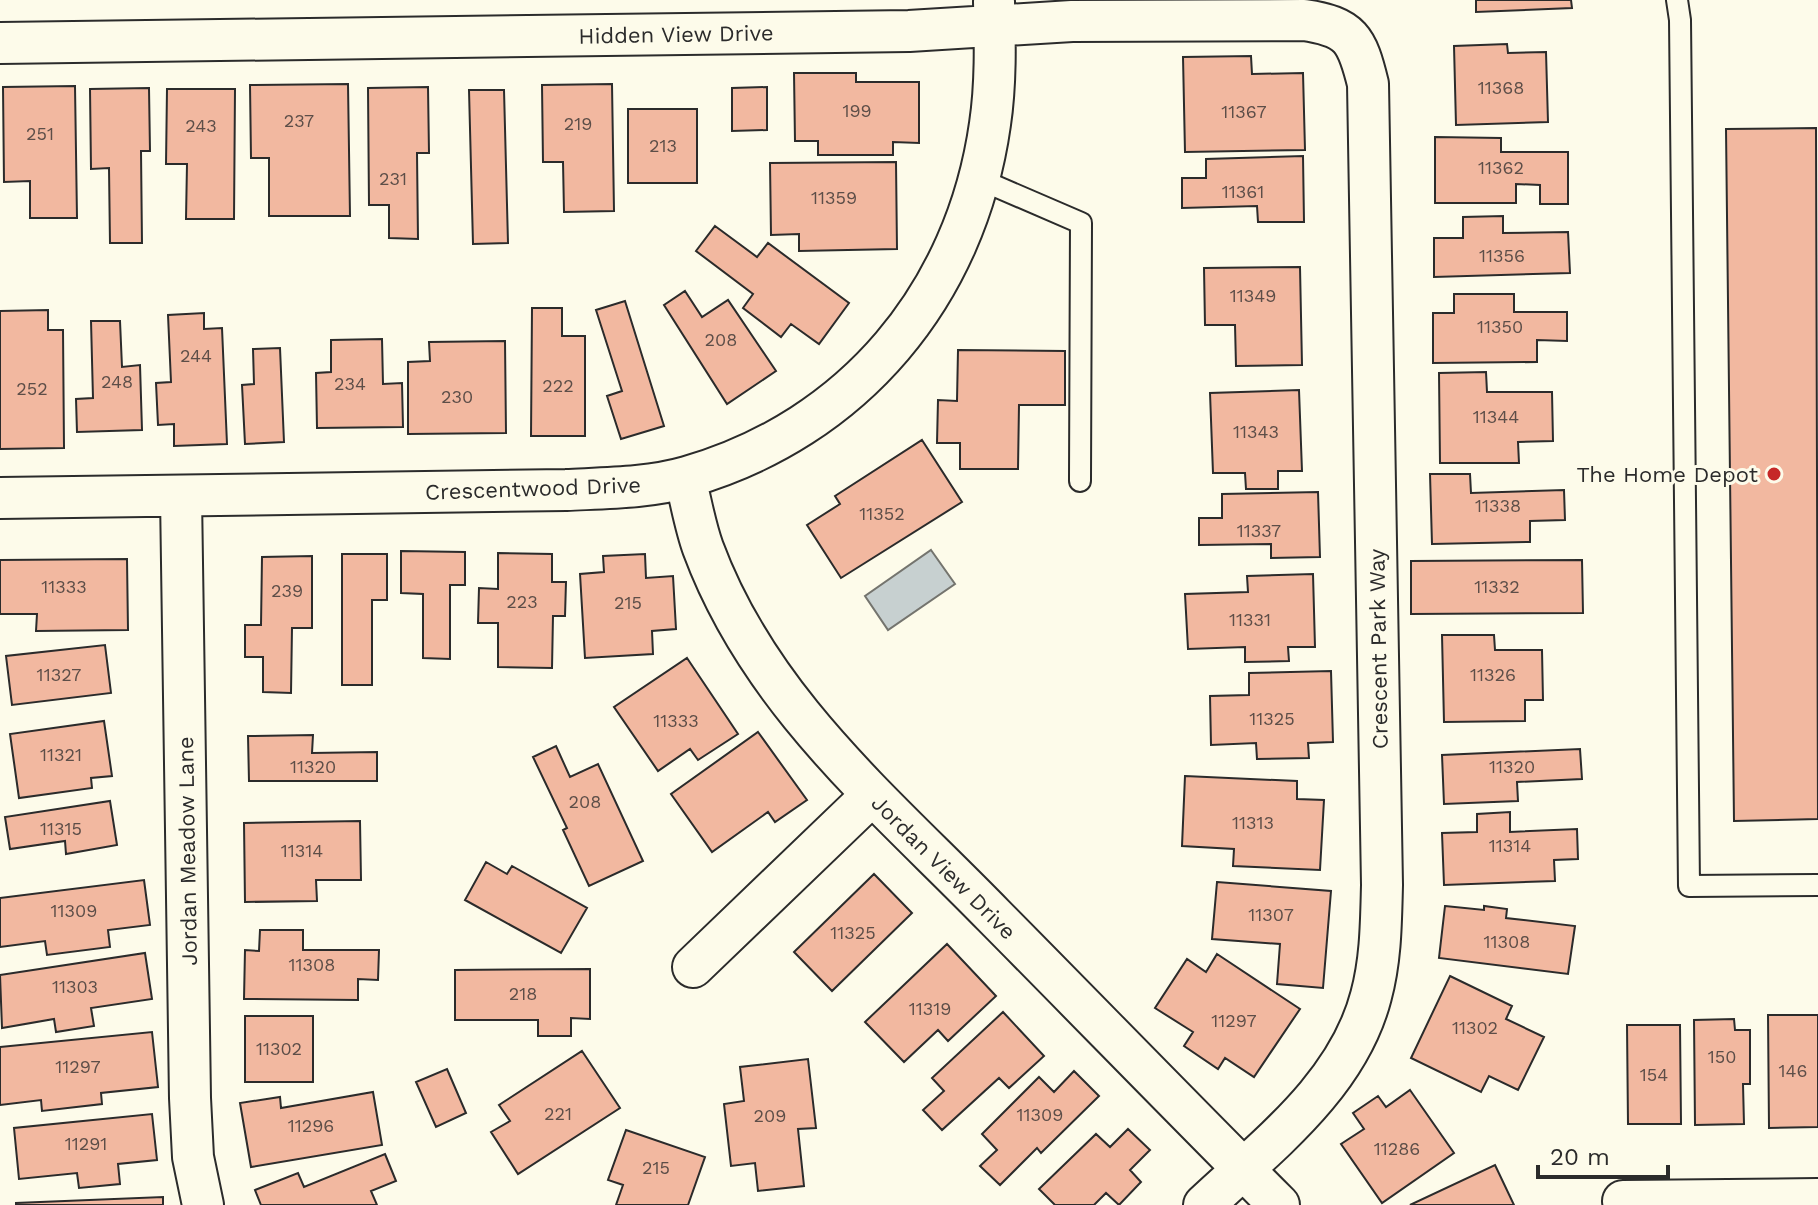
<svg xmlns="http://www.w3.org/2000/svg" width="1818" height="1205" viewBox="0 0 1818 1205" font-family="'Work Sans',sans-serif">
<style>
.water{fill:#c7d0d0;stroke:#74746e;stroke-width:2}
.building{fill:#f2b8a0;stroke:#2b2b2b;stroke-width:2}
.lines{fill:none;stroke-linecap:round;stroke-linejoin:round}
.service-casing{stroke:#2b2b2b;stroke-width:24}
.minor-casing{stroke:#2b2b2b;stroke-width:44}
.service{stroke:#fdfbea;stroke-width:20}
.minor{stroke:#fdfbea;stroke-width:40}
.poi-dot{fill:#c62828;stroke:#fdfbea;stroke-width:3}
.labels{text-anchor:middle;stroke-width:6;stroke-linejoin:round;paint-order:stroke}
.number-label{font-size:18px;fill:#5d4e48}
.street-label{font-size:22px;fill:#2b2b2b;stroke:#fdfbea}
.poi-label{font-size:22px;fill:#2b2b2b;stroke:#fdfbea;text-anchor:end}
</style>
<rect width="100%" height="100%" fill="#fdfbea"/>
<path class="water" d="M931,550L955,584L888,630L865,596Z"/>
<path class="building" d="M1476,0H1571L1572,8L1476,12Z
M1507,44L1508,53L1546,52L1548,122L1456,125L1454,46Z
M1251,56L1252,74L1303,73L1305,150L1185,152L1183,57Z
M794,73H856V82H919V143L893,142V155H818V141H795Z
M348,84L350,216H269V158H251L250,85Z
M612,84L614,211L564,212L563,162H543L542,85Z
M75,86L77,218H30V181L4,182L3,87Z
M428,87L429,153H417L418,239L389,238V205H369L368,88Z
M767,87V130L732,131V88Z
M149,88L150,151H141L142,243H110L109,168L91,169L90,89Z
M167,89H235L234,219H186L187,164H166Z
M469,90H504L508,243L473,244Z
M628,109H697V183H628Z
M1816,128L1818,819L1734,821L1726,129Z
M1435,137L1501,138V152H1568V204H1540V185L1516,184V203H1435Z
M1303,156L1304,222H1258L1257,206L1182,208V178H1206V159Z
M896,162L897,249L799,251V234L771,235L770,163Z
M1503,216V233L1568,232L1570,273L1434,277V238H1463V217Z
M715,226L757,257L768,243L849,303L819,344L791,324L781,337L743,308L753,294L696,251Z
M1300,267L1302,365L1236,366L1235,325H1205L1204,268Z
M685,291L702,317L728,300L776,371L727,404L664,305Z
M1454,294H1514V312H1567V341L1537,340V362L1433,363V313H1454Z
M625,301L664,426L621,439L607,396L622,391L596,310Z
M532,308H562V336H585V436H531Z
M48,310V330H63L64,448L0,449V311Z
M204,313V329L222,328L227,444L174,446V424L158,425L156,383L171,382L168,315Z
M91,321H120L122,367L140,365L142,430L77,432L76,399L93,398Z
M382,339L383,384L402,383L403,427L317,428L316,373L331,372V340Z
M505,341L506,433L408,434V362L430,361L429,342Z
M280,348L284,442L245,444L242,385L254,384L253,349Z
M958,350L1065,351V405H1019L1018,469H960V443H937L938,400L957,401Z
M1486,372L1487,392H1552L1553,441L1518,442L1519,463H1440L1439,373Z
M1299,390L1302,471H1278V489H1246L1245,473H1213L1210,393Z
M922,440L962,502L841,578L807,525L840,504L835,496Z
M1430,474H1470L1471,493L1564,490L1565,520L1530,521V542L1432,544Z
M1318,492L1320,557L1271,558V544L1199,545V518H1222V494Z
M401,551L465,552V585H450V659L423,658V594L401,593Z
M498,553L552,554V582H566L565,616H553L552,668L498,667V623H478L479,588L498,589Z
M342,554H387V600H372V685H342Z
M645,554L646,578L673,576L676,629L652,631L653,654L585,658L580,574L604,572L603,556Z
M312,556V628H292L291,693L263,692V657H245V625H261L262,557Z
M127,559L128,630L36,631L37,614H0V560Z
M1582,560L1583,613L1411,614V561Z
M1313,574L1315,647H1288L1289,661L1245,662V647L1188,649L1185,594L1248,592L1247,576Z
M1442,635H1494L1495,650H1542L1543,700H1525V721L1444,722Z
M105,645L111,693L12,705L6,656Z
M687,658L738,734L698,760L690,749L658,771L614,707Z
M1331,671L1333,742L1308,743L1309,758L1257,759L1256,743L1211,745L1210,696L1249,695V673Z
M104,721L112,776L91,778L92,788L19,798L10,734Z
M758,732L807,800L775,822L768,812L712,852L671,794Z
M313,735L312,753L377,752V781H249L248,736Z
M556,746L570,777L598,764L643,861L589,886L563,830L567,828L533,757Z
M1580,749L1582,779L1517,782L1518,801L1444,804L1442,755Z
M1185,776L1297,781V799L1324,800L1320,870L1233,866L1234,849L1182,846Z
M110,801L117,845L66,854L65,841L10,849L5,817Z
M1510,812V832L1577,829L1578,859L1554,860L1555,881L1444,885L1442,833L1477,832V814Z
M360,821L361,880H316L317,901L245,902L244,823Z
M486,862L507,874L512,866L587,908L561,953L465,900Z
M874,874L912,913L832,991L794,952Z
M144,880L150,925L108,930L110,947L47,955L45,941L0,947V898Z
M1217,882L1331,891L1323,988L1277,984L1280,944L1212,939Z
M1445,906L1484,910V906L1507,909L1506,918L1575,926L1568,974L1439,958Z
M260,930H303V950H379L378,980L358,979V1000L244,999L245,950L259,951Z
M947,944L996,996L948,1041L938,1030L904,1062L865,1022Z
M145,953L152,999L91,1008L94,1026L56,1032L54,1019L2,1028L0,975Z
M1217,954L1300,1009L1254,1077L1225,1058L1218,1069L1184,1046L1193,1032L1155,1008L1187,959L1206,972Z
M590,969V1019L571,1018V1036H538V1020H455V970Z
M1450,976L1512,1006L1506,1019L1544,1037L1518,1090L1489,1076L1481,1092L1411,1058Z
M1003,1012L1044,1056L1009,1088L999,1078L942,1130L923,1110L944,1091L932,1078Z
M1768,1015H1818V1127L1769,1128Z
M245,1016H313V1082H245Z
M1734,1019L1735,1030H1750V1084H1743L1744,1124L1695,1125L1694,1020Z
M1627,1025H1680L1681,1124H1628Z
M152,1032L158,1087L101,1093L102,1104L42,1111L41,1100L0,1105V1047Z
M582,1051L620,1108L518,1174L491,1132L510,1121L499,1105Z
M808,1059L816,1128L798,1129L804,1186L758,1191L755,1163L731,1166L724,1104L744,1101L740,1067Z
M447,1069L466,1113L436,1127L416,1082Z
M1074,1071L1099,1096L1041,1153L1037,1148L1000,1185L980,1166L997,1150L982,1134L1039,1077L1054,1092Z
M1410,1090L1454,1153L1382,1203L1341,1144L1364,1129L1353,1113L1378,1096L1386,1107Z
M373,1092L382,1145L251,1167L240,1103L280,1097L281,1108Z
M152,1114L157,1160L118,1164L120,1184L79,1188L77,1173L19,1179L14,1128Z
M1128,1129L1150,1150L1130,1170L1141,1182L1119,1205L1106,1193L1094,1205H1055L1039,1189L1096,1134L1110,1147Z
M626,1130L705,1157L688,1205H616L623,1185L608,1180Z
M385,1154L396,1181L371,1191L377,1205H261L255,1190L298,1173L304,1187Z
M1495,1165L1514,1205H1410Z
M163,1197V1205H16V1203Z"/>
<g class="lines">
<defs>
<path id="service" d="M1677,0L1680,20L1689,886L1818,885
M979,179L1081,223L1080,481"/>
<path id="minor" d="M0,43L909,31L1072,21L1304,20C1351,27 1357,39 1368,84L1382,885C1381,922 1381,959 1371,996C1348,1085 1268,1145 1204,1205
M685,478C691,501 695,526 703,548C760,702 883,802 994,916C1089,1012 1183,1109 1279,1205
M181,496L190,1098L193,1157L203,1205
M0,498L566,490C606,488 649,488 687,477C854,429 966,294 990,124C996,84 995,42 994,2
M693,967L871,796
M1623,1201L1818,1199"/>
</defs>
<use href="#service" class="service-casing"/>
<use href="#minor" class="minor-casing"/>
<use href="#service" class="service"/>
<use href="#minor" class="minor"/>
</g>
<circle class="poi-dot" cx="1774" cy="474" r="8"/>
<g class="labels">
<g class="number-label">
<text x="1501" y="94">11368</text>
<text x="857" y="117">199</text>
<text x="1244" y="118">11367</text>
<text x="299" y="127">237</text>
<text x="578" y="130">219</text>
<text x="201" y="132">243</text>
<text x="40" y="140">251</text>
<text x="663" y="152">213</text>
<text x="1501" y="174">11362</text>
<text x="393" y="185">231</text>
<text x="1243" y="198">11361</text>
<text x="834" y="204">11359</text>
<text x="1502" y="262">11356</text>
<text x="1253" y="302">11349</text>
<text x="1500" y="333">11350</text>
<text x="721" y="346">208</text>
<text x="196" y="362">244</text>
<text x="117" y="388">248</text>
<text x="350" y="390">234</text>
<text x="558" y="392">222</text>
<text x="32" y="395">252</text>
<text x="457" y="403">230</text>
<text x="1496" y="423">11344</text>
<text x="1256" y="438">11343</text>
<text x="1498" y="512">11338</text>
<text x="882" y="520">11352</text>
<text x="1259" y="537">11337</text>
<text x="64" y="593">11333</text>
<text x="1497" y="593">11332</text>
<text x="287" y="597">239</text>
<text x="522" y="608">223</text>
<text x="628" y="609">215</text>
<text x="1250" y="626">11331</text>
<text x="59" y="681">11327</text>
<text x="1493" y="681">11326</text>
<text x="1272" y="725">11325</text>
<text x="676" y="727">11333</text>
<text x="61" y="761">11321</text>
<text x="313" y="773">11320</text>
<text x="1512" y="773">11320</text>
<text x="585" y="808">208</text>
<text x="1253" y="829">11313</text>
<text x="61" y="835">11315</text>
<text x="1510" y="852">11314</text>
<text x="302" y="857">11314</text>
<text x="74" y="917">11309</text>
<text x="1271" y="921">11307</text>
<text x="853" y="939">11325</text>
<text x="1507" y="948">11308</text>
<text x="312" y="971">11308</text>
<text x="75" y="993">11303</text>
<text x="523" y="1000">218</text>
<text x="930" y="1015">11319</text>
<text x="1234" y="1027">11297</text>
<text x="1475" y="1034">11302</text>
<text x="279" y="1055">11302</text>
<text x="1722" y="1063">150</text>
<text x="78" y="1073">11297</text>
<text x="1793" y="1077">146</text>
<text x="1654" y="1081">154</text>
<text x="558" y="1120">221</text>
<text x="1040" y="1121">11309</text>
<text x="770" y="1122">209</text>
<text x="311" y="1132">11296</text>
<text x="86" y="1150">11291</text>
<text x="1397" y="1155">11286</text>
<text x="656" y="1174">215</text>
</g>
<g class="street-label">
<text transform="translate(676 34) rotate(-1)" y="8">Hidden View Drive</text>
<text transform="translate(533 488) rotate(-2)" y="8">Crescentwood Drive</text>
<text transform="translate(1378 649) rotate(-91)" y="8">Crescent Park Way</text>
<text transform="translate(187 851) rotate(-91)" y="8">Jordan Meadow Lane</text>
<text transform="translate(944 867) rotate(45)" y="8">Jordan View Drive</text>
</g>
<g class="poi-label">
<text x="1758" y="482">The Home Depot</text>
</g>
</g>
<path d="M1538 1165v12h130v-12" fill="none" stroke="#2b2b2b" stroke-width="4"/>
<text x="1550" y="1165" font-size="24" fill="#2b2b2b" stroke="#fdfbea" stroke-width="6" paint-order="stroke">20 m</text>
</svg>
